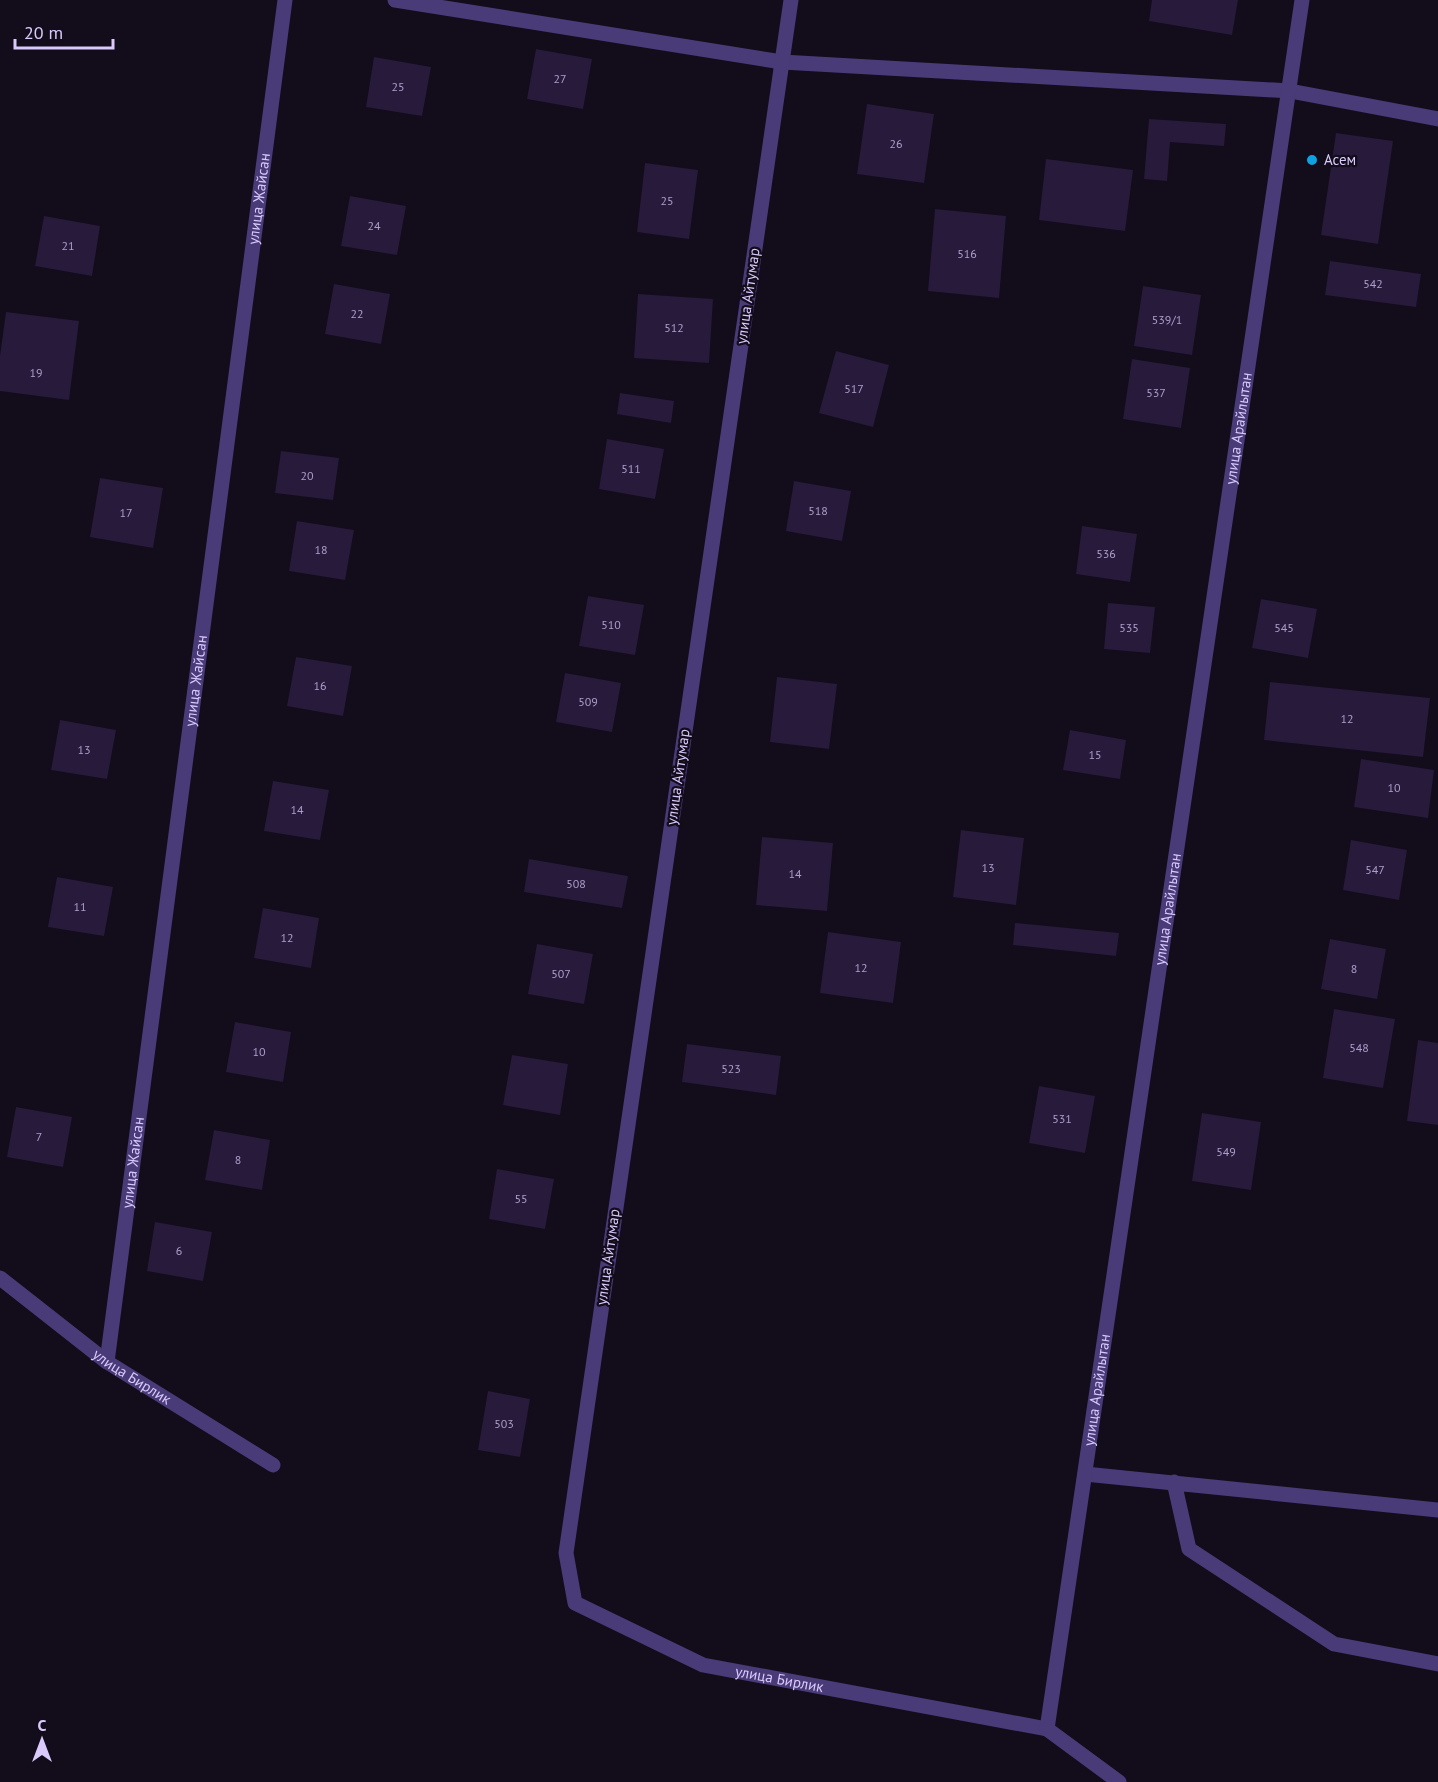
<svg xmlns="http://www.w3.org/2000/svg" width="1438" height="1782" viewBox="0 0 1438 1782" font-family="'PT Sans',sans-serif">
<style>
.building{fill:#271a3b}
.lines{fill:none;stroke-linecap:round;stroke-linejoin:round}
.lane{stroke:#493a78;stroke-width:15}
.street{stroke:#493a78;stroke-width:15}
.poi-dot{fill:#0fa2e3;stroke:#120c1b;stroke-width:2}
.labels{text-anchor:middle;stroke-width:4.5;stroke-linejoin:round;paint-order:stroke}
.number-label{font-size:12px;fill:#ad9ecc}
.poi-label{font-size:15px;fill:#dacafc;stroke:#120c1b;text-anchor:start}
.street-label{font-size:15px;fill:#dacafc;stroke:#120c1b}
</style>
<rect width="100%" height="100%" fill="#120c1b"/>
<path class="building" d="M1152,0H1238L1232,35L1149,21Z
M536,49L592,59L583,109L527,99Z
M374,57L431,67L422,116L366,107Z
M867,104L934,114L924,183L857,174Z
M1149,119L1226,124L1224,146L1170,142L1167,181L1144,179Z
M1336,133L1393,141L1378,244L1321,235Z
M1046,159L1133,170L1125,231L1039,220Z
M645,163L698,170L689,239L637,232Z
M350,196L406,206L397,255L341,246Z
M935,209L1006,216L999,298L928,291Z
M44,216L100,226L92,276L35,266Z
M1330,261L1421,274L1416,307L1325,295Z
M334,284L390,294L381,344L325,334Z
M1143,286L1201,295L1192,355L1134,346Z
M638,294L713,299L709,363L634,358Z
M6,312L79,321L69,400L0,391V356Z
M836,351L889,365L873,427L819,413Z
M1132,359L1190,368L1181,428L1123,419Z
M620,393L674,401L671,423L617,414Z
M607,439L664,449L655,499L599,489Z
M281,451L339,458L333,500L275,493Z
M100,478L163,488L153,548L90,537Z
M794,481L851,491L842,541L786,531Z
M297,521L354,530L345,580L289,571Z
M1082,526L1137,534L1130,582L1076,574Z
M588,596L644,605L635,655L579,646Z
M1261,599L1317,609L1308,658L1252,648Z
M1108,603L1155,607L1150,653L1104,649Z
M296,657L352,666L343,716L287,706Z
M565,673L621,683L612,732L556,722Z
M777,677L837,684L829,749L770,742Z
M1270,682L1430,698L1423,757L1264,740Z
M60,720L116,730L107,779L51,770Z
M1070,730L1126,740L1120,779L1063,770Z
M1361,759L1434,770L1428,818L1354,807Z
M273,781L329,790L320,840L264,831Z
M961,830L1024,838L1016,905L953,897Z
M762,837L833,843L827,911L756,905Z
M1351,840L1407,850L1399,900L1343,890Z
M529,859L628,876L622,908L524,892Z
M57,877L113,887L104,936L48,927Z
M263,908L319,918L311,968L254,958Z
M1015,923L1119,933L1116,956L1013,945Z
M828,932L901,942L893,1003L820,993Z
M1330,939L1386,949L1377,999L1321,989Z
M537,944L593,954L584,1004L528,994Z
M1334,1009L1395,1019L1383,1088L1323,1078Z
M235,1022L291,1032L283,1082L226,1072Z
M1418,1040L1438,1043V1125L1407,1121Z
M687,1044L781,1056L776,1095L682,1082Z
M512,1055L568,1064L560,1115L503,1105Z
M1039,1086L1095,1096L1085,1153L1029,1143Z
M16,1107L72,1117L63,1167L7,1157Z
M1202,1113L1261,1122L1251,1190L1192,1181Z
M214,1130L270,1140L262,1190L205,1180Z
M497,1169L554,1179L545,1229L489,1219Z
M155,1222L212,1232L203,1281L147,1271Z
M488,1391L530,1399L520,1457L478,1450Z"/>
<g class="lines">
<path class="lane" d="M1085,1474L1438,1510
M1174,1482L1189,1549L1334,1644L1438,1664"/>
<g class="street">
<path d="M395,0L782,62L1290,91L1438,119"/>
<path id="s1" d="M791,0L566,1553L575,1603L703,1665L1047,1729"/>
<path id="s2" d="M0,1278L107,1362L273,1465"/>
<path id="s3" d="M107,1362L285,0"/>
<path id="s4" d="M1119,1782L1047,1729L1302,0"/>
</g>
</g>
<circle class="poi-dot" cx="1312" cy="160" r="6"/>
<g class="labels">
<g class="number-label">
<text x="560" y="83">27</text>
<text x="398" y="91">25</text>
<text x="896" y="148">26</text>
<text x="667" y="205">25</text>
<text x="374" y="230">24</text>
<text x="68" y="250">21</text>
<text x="967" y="258">516</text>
<text x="1373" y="288">542</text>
<text x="357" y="318">22</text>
<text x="1167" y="324">539/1</text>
<text x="674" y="332">512</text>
<text x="36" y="377">19</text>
<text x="854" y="393">517</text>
<text x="1156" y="397">537</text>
<text x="631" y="473">511</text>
<text x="307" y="480">20</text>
<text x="818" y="515">518</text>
<text x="126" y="517">17</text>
<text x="321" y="554">18</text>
<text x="1106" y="558">536</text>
<text x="611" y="629">510</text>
<text x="1129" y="632">535</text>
<text x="1284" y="632">545</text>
<text x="320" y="690">16</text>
<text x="588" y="706">509</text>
<text x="1347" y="723">12</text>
<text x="84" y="754">13</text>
<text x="1095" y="759">15</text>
<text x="1394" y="792">10</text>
<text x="297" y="814">14</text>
<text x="988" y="872">13</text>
<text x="1375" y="874">547</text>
<text x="795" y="878">14</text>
<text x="576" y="888">508</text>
<text x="80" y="911">11</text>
<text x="287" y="942">12</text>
<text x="861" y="972">12</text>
<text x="1354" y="973">8</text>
<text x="561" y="978">507</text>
<text x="1359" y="1052">548</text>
<text x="259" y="1056">10</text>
<text x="731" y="1073">523</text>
<text x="1062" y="1123">531</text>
<text x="39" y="1141">7</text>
<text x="1226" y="1156">549</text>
<text x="238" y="1164">8</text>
<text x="521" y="1203">55</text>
<text x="179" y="1255">6</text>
<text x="504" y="1428">503</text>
</g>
<g class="poi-label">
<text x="1324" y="165">Асем</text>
</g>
<g class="street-label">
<text dy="5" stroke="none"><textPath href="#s3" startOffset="1173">улица Жайсан</textPath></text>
<text transform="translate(748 296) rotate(-82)" y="5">улица Айтумар</text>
<text dy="5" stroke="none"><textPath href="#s4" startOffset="1404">улица Арайлытан</textPath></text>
<text dy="5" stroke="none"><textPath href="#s3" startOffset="687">улица Жайсан</textPath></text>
<text transform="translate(678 777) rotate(-82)" y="5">улица Айтумар</text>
<text dy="5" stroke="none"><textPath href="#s4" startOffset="918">улица Арайлытан</textPath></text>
<text dy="5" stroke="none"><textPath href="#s3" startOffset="201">улица Жайсан</textPath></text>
<text transform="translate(608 1257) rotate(-82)" y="5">улица Айтумар</text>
<text dy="5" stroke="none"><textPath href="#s2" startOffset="165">улица Бирлик</textPath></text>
<text dy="5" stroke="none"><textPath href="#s4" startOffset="432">улица Арайлытан</textPath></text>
<text dy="5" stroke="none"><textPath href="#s1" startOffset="1840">улица Бирлик</textPath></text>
</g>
</g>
<g transform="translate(42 1740)" stroke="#120c1b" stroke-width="4.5" paint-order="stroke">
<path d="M0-4.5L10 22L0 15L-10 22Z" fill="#dacafc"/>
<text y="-9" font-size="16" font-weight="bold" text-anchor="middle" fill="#dacafc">С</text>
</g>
<path d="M15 39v9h98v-9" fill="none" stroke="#dacafc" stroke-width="3"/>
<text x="24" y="39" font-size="18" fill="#dacafc" stroke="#120c1b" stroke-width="4.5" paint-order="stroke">20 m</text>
</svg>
